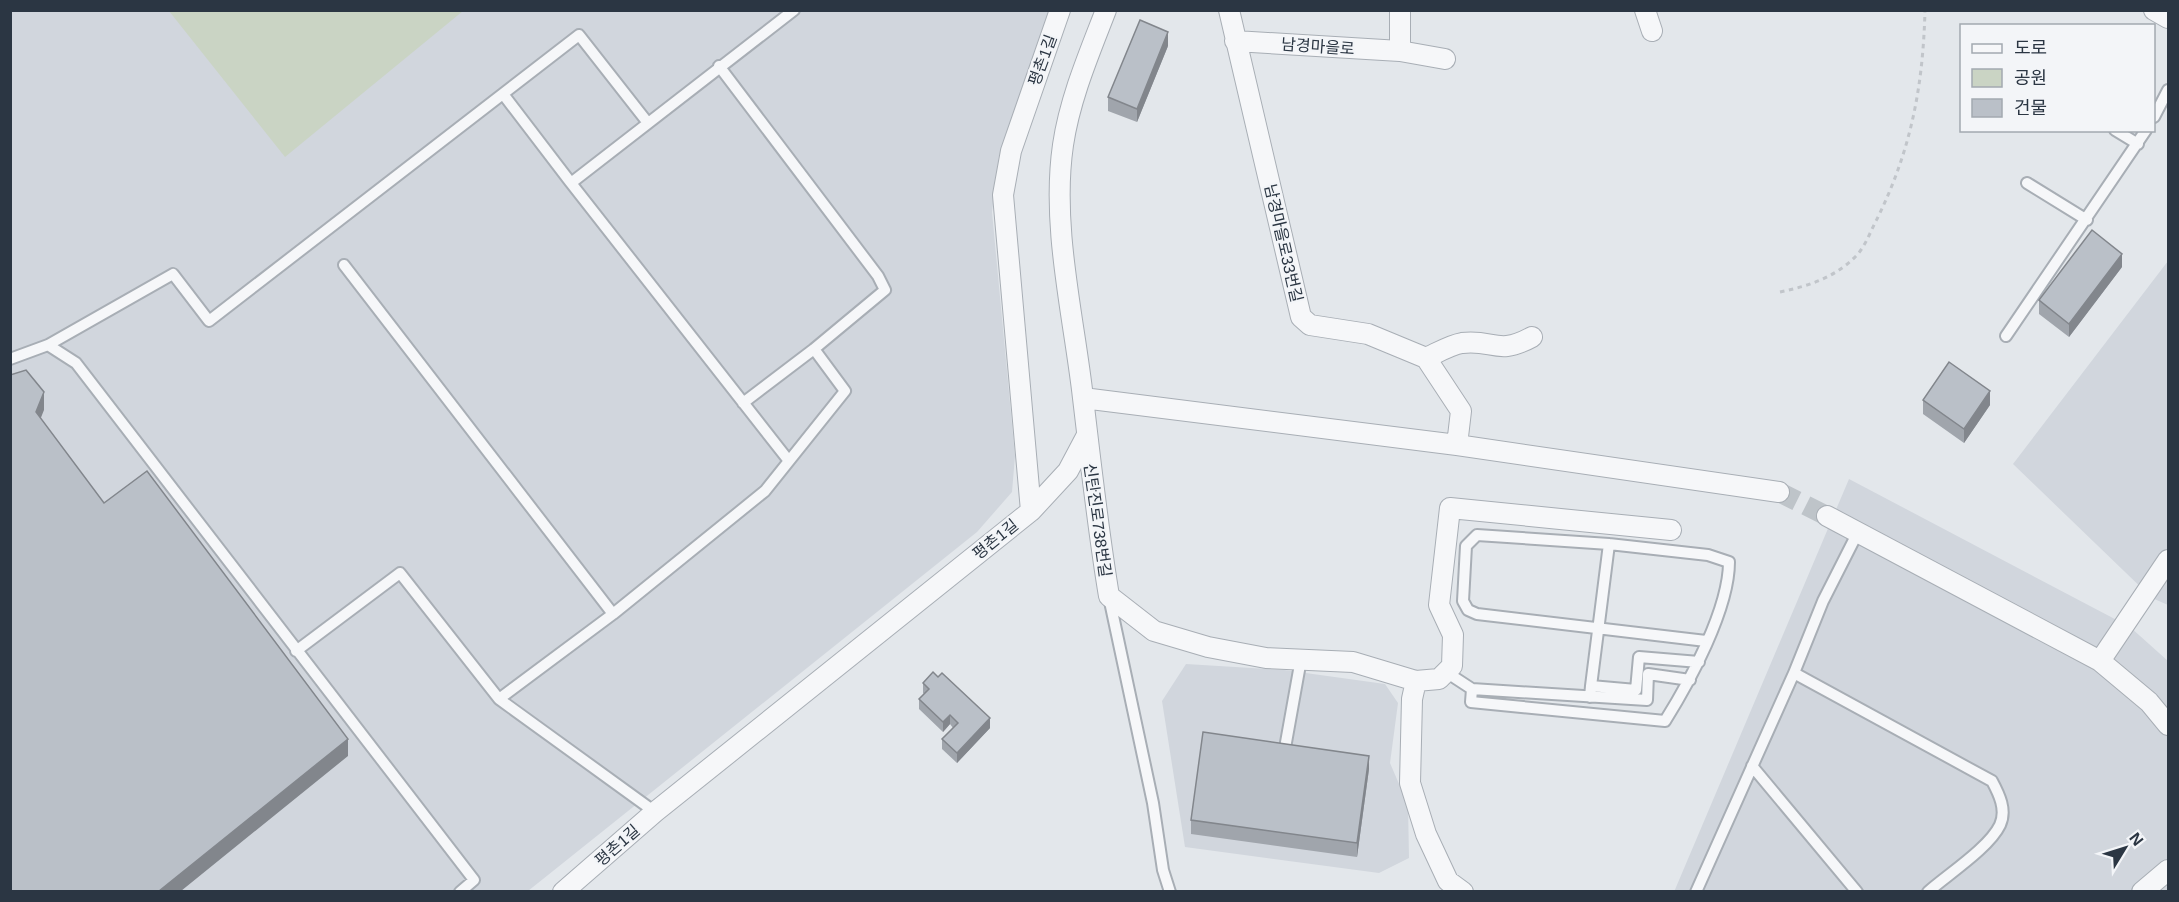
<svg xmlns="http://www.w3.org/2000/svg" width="2179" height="902" viewBox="0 0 2179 902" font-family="Helvetica,'Noto Sans KR',sans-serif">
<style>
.built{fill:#d1d6dd}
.green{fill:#cad4c4}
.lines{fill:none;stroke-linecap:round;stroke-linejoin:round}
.street-tunnel{stroke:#bec4c9;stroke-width:20;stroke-dasharray:20 10;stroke-linecap:butt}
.lane-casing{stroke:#a8aeb5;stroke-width:14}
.street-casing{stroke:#a8aeb5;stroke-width:22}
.path{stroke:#c1c5ca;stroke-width:3;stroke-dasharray:4.5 4.5;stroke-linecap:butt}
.lane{stroke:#f6f7f9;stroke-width:10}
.street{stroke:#f6f7f9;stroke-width:20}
.wall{fill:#a0a5ac}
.shaded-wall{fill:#82868c}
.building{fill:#bac0c8;stroke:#82868c;stroke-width:1.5}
.labels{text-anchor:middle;stroke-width:4.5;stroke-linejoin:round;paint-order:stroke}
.street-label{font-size:16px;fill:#2b3643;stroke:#f3f5f8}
</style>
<rect width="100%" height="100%" fill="#e3e7eb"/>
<path class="built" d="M10,11H1053L999,156L992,212L1015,456L1012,492L977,532L528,891H11Z
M2168,261V605L2152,598L2013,464Z
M1849,479L2130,627L2168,661V891L1674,892Z
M1186,664L1284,670L1385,684L1398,703L1390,763L1408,805L1409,858L1379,873L1185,847L1162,701Z"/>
<path class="green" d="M169,11H463L285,157Z"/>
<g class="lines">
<path class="street-tunnel" d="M1779,492L1827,516"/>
<defs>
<path id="lane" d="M503,94L571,183L794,10
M2154,117L2168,90
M2115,130L2138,144
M571,183L789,461
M2027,183L2087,220
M344,265L613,614
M2006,336L2146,130
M48,345L76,363L474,880L460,892
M10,359L48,345L173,274L209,321L579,35L648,123
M743,403L814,349
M1109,597L1153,803L1163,870L1170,892
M296,651L400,573L499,699L613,614L765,491L845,391L814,349L885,290L878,276L719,66
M1446,672L1472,689L1647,700L1648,674L1690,680
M1794,673L1992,781C1999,794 2007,810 2000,825C1989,848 1947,875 1928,892
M1591,686L1609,544
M1472,689L1471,702L1665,721C1690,681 1729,609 1729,562L1708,555L1609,544L1477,535L1466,546L1463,601L1468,610L1477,614L1706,641
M1590,697L1591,686L1636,690L1639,657L1699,662
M499,699L655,812
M1285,748L1301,659
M1752,766L1857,892
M1696,892L1794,673L1823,601L1858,532"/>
<path id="street" d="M1106,10C1089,54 1070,98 1063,145C1051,227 1074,317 1083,398C1091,465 1098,530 1109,596L1154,631L1208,647L1266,658L1353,662L1416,681L1412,699L1410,783L1426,834L1448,881L1463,892
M1229,10L1301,317L1310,325L1368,334L1426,358L1461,411L1457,445
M1400,10V51
M1645,10L1652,31
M2154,10L2168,18
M1235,41L1400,51L1445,59
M1426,358C1437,353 1450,345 1462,343C1494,339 1497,356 1532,337
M1083,398L1457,445L1779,492
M1031,511L1068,471L1086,437
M1827,516L2100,661L2149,702L2168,725
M2100,661L2168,560
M1416,681L1439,679L1452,666L1453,635L1439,605L1450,508L1671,530
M563,892L655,812L1031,511L1003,195L1011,151L1060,10
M2142,892L2168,870"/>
</defs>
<use href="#lane" class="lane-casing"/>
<use href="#street" class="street-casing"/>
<path class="path" d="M1780,292C1809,286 1836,277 1857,255C1866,245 1871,230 1877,219C1911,150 1923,87 1925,10"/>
<use href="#lane" class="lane"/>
<use href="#street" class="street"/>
</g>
<path class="wall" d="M1168,46L1137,122L1108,111V97Z
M2122,267L2069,337L2039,314V300Z
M1923,400L1990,405L1964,443L1923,414Z
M923,683L990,728L957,763L942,749V739L953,728L950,724L943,732L919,709V699L924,694L923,693Z
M1369,769L1357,857L1191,834V820Z"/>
<path class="shaded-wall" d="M1168,32V46L1137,122V109Z
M2122,254V267L2069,337V324Z
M1990,391V405L1964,443V429Z
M44,392V410L36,430V412Z
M950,715V724L943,732V722Z
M990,718V728L957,763V753Z
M348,739V756L181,891H159Z
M1369,756V769L1357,857V843Z"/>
<path class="building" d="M1140,20L1168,32L1137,109L1108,97Z
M2092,230L2122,254L2069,324L2039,300Z
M1949,362L1990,391L1964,429L1923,400Z
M26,370L44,392L36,412L104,503L147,471L348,739L159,891H10V375Z
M933,672L938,677L942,673L990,718L957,753L942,739L958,723L950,715L943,722L919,699L929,689L923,683Z
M1203,732L1369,756L1357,843L1191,820Z"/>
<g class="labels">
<g class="street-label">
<text transform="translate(1318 46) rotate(4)" y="6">남경마을로</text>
<text transform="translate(1042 60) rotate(-70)" y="6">평촌1길</text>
<text transform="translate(1284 243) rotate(77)" y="6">남경마을로33번길</text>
<text transform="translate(1098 520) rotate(82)" y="6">신탄진로738번길</text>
<text transform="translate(995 539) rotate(-39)" y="6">평촌1길</text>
<text transform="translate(617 845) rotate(-41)" y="6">평촌1길</text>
</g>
</g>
<rect width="2179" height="902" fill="none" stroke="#2b3643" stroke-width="24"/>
<rect x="1960" y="24" width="195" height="108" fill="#f3f5f8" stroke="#a3a9b0" stroke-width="1.5"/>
<rect x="1972" y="44" width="30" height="9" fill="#f6f7f9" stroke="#a3a9b0" stroke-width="1.5"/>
<text x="2014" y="54" font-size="18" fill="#2b3643">도로</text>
<rect x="1972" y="69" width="30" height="18" fill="#cad4c4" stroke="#a3a9b0" stroke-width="1.5"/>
<text x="2014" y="84" font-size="18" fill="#2b3643">공원</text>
<rect x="1972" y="99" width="30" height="18" fill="#bac0c8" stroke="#a3a9b0" stroke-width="1.5"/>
<text x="2014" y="114" font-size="18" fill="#2b3643">건물</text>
<g transform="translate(2125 848) rotate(52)" stroke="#f3f5f8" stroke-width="4.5" paint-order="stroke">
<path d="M0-4.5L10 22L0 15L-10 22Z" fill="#2b3643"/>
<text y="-9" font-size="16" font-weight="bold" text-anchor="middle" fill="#2b3643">N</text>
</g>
</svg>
